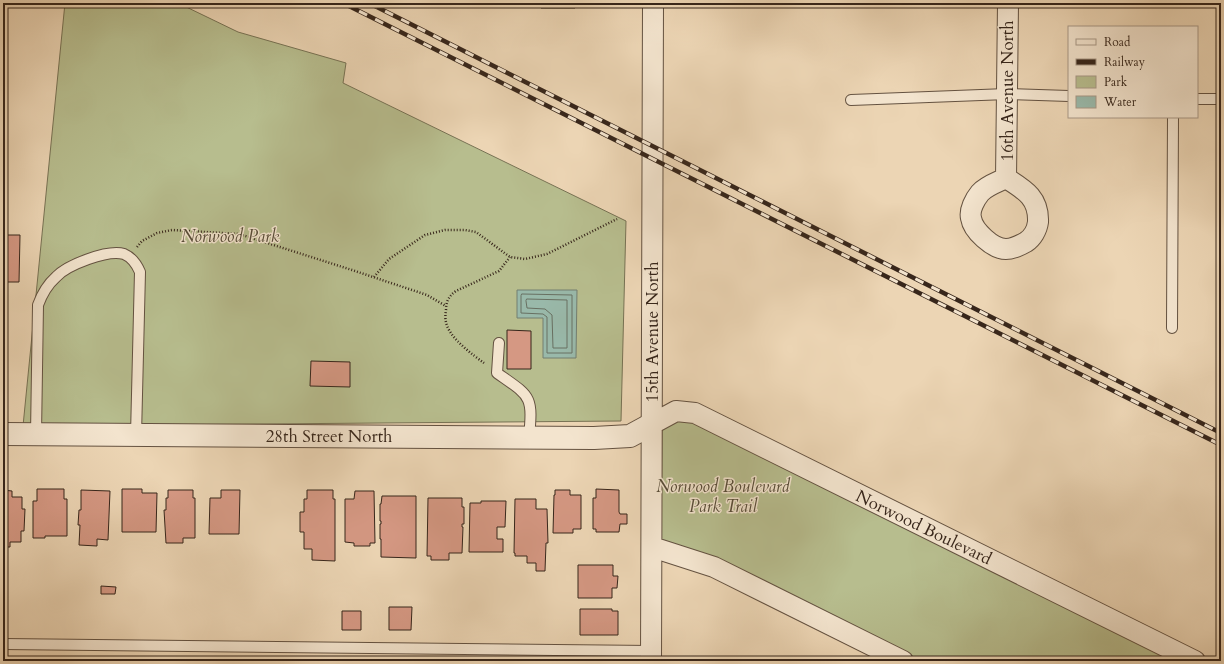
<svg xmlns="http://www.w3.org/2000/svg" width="1224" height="664" viewBox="0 0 1224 664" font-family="Cardo,serif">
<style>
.green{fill:#b7bd8e;stroke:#777254}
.water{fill:#99b9aa;stroke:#727e71}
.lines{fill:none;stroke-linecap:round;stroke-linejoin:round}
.shore{stroke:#687062;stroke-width:1}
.building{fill:#d59883;stroke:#37261b}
.service-casing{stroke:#645241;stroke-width:12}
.minor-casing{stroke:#645241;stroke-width:22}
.tertiary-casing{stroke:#645241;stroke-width:24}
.path{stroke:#37261b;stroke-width:2.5;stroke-dasharray:1 2;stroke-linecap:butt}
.service{stroke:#f3e4ce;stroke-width:10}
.minor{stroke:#f3e4ce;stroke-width:20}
.tertiary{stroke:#f3e4ce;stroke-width:22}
.rail-casing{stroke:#37261b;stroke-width:4.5}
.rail{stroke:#f3e4ce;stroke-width:3;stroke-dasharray:9;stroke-linecap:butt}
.labels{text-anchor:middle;stroke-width:3;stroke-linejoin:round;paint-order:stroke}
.street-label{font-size:17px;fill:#37261b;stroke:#f3e4ce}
.park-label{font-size:17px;font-style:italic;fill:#574c38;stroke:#f3e4ce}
</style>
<rect width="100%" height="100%" fill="#ecd5b4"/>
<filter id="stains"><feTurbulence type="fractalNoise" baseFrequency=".005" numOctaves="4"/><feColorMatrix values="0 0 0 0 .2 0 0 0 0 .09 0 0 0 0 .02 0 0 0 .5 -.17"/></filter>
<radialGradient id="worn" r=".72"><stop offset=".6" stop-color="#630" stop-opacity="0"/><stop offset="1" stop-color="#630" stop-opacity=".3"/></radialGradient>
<path class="green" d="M65,3H178L238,32L346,63L343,83L626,221L621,421L23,426Z
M676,411L1195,661H919L709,556L661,540L662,431Z"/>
<path class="water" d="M517,290H577L576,358H543V318H517Z"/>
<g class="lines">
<path class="shore" d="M522,294L572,295V353H547V317L543,314L521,313V296Z
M527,299L567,300V348H553L552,315L545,309L527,308L526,301Z"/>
</g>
<path class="building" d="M541,3H575V8H541Z
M3,235H20L19,282H3Z
M507,330L531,331V369H507Z
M311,361L350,362V387L310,386Z
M37,489H64V499H67V536H45V538H33V501H37Z
M122,489H142V493H157L156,532H122Z
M596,489L619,490V512L620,514H627V524H620L619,532H596V529H593V498H596Z
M3,490L12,491V497H22V509H25L24,531H21V542H10V547H3Z
M81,490L110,491L108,540L97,539V546L79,545L80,525H78L79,510H81Z
M168,490H193V498H195V538H183V543H166L164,510H166V498H168Z
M221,490H240L239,534H209L210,498H221Z
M307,490H333V499H335V561L312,560V549H304V532H300V512H304V499H307Z
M555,490H570V495H581V529H573V533H553L554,495H555Z
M355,491H374L375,543H370V546H354V543L345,542V499H354Z
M382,496H416V558L381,557V539H380V524H381V521H380V504H381Z
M428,498H462V507H464V524H462V527H463L462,553H449V560H431V556H427Z
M515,499H536V509H547L548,543H546L545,571H536V563H527V556H515V553H514Z
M481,501H506L505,527H497V539H503V552H469L470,503H481Z
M578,565H613V576H618L617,588H612V598H578Z
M101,586L116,587L115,594H101Z
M389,607H412L411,630H389Z
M580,609H612V611H618V635H580Z
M342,611H361V630H342Z"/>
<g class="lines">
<defs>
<path id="service" d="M1197,99H1221
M851,100L1007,94L1069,96
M1172,328L1173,117
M499,343L497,373C531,397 533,395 529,438
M36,434L38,305C42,294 47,285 56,277C67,265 108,249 124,254C131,257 137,265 140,272L136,435
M3,644L651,651"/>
<path id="minor" d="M1006,178C1025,190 1039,198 1038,222C1037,230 1032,238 1026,242C1019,246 1013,249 1006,249C993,249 973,231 971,218C969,210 975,199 980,193C986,186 998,182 1006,178Z
M1006,178L1008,3
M652,424L676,411L695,413L1195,661
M652,547L714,567L903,661
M651,661L653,3"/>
<path id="tertiary" d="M3,434L594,438L630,436L652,424"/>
</defs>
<use href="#service" class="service-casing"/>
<use href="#minor" class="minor-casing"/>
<use href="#tertiary" class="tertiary-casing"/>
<path class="path" d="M137,247L142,241L157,233L172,230L239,234L352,270L427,295L446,306
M374,277L389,259L425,235L445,230H465L476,232L510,257L525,259L547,254L617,219
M484,363C473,355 454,341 448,328C445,322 445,316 446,310C446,301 449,296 456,291L499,271L510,257"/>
<use href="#service" class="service"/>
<use href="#minor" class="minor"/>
<use href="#tertiary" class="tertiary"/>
<defs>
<path id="rail" d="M343,3L1221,445
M369,3L1221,433"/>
</defs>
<use href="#rail" class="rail-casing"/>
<use href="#rail" class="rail"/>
</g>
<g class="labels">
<g class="street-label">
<text transform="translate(1007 91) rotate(-90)" y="6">16th Avenue North</text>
<text transform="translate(652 332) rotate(-90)" y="6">15th Avenue North</text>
<text x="329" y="442">28th Street North</text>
<text transform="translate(924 527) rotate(26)" y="6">Norwood Boulevard</text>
</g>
<g class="park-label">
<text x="230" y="242">Norwood Park</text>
<text x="723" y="492">Norwood Boulevard<tspan x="723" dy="20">Park Trail</tspan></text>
</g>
</g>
<rect width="1224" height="664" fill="none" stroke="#ecd5b4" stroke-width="16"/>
<rect x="4" y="4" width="1216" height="656" fill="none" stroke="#37261b" stroke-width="2"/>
<rect x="8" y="8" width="1208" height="648" fill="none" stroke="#37261b"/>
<rect x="1068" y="26" width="130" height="92" fill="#f3e4ce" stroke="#a89886"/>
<rect x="1076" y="39" width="20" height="6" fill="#f3e4ce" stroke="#a89886"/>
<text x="1104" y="46" font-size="12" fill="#37261b">Road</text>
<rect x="1076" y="59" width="20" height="6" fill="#37261b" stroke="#a89886"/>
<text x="1104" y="66" font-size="12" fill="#37261b">Railway</text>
<rect x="1076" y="76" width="20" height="12" fill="#b7bd8e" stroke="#a89886"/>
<text x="1104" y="86" font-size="12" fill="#37261b">Park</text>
<rect x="1076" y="96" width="20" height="12" fill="#99b9aa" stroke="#a89886"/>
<text x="1104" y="106" font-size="12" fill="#37261b">Water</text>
<rect width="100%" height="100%" filter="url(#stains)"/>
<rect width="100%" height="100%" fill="url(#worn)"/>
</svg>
